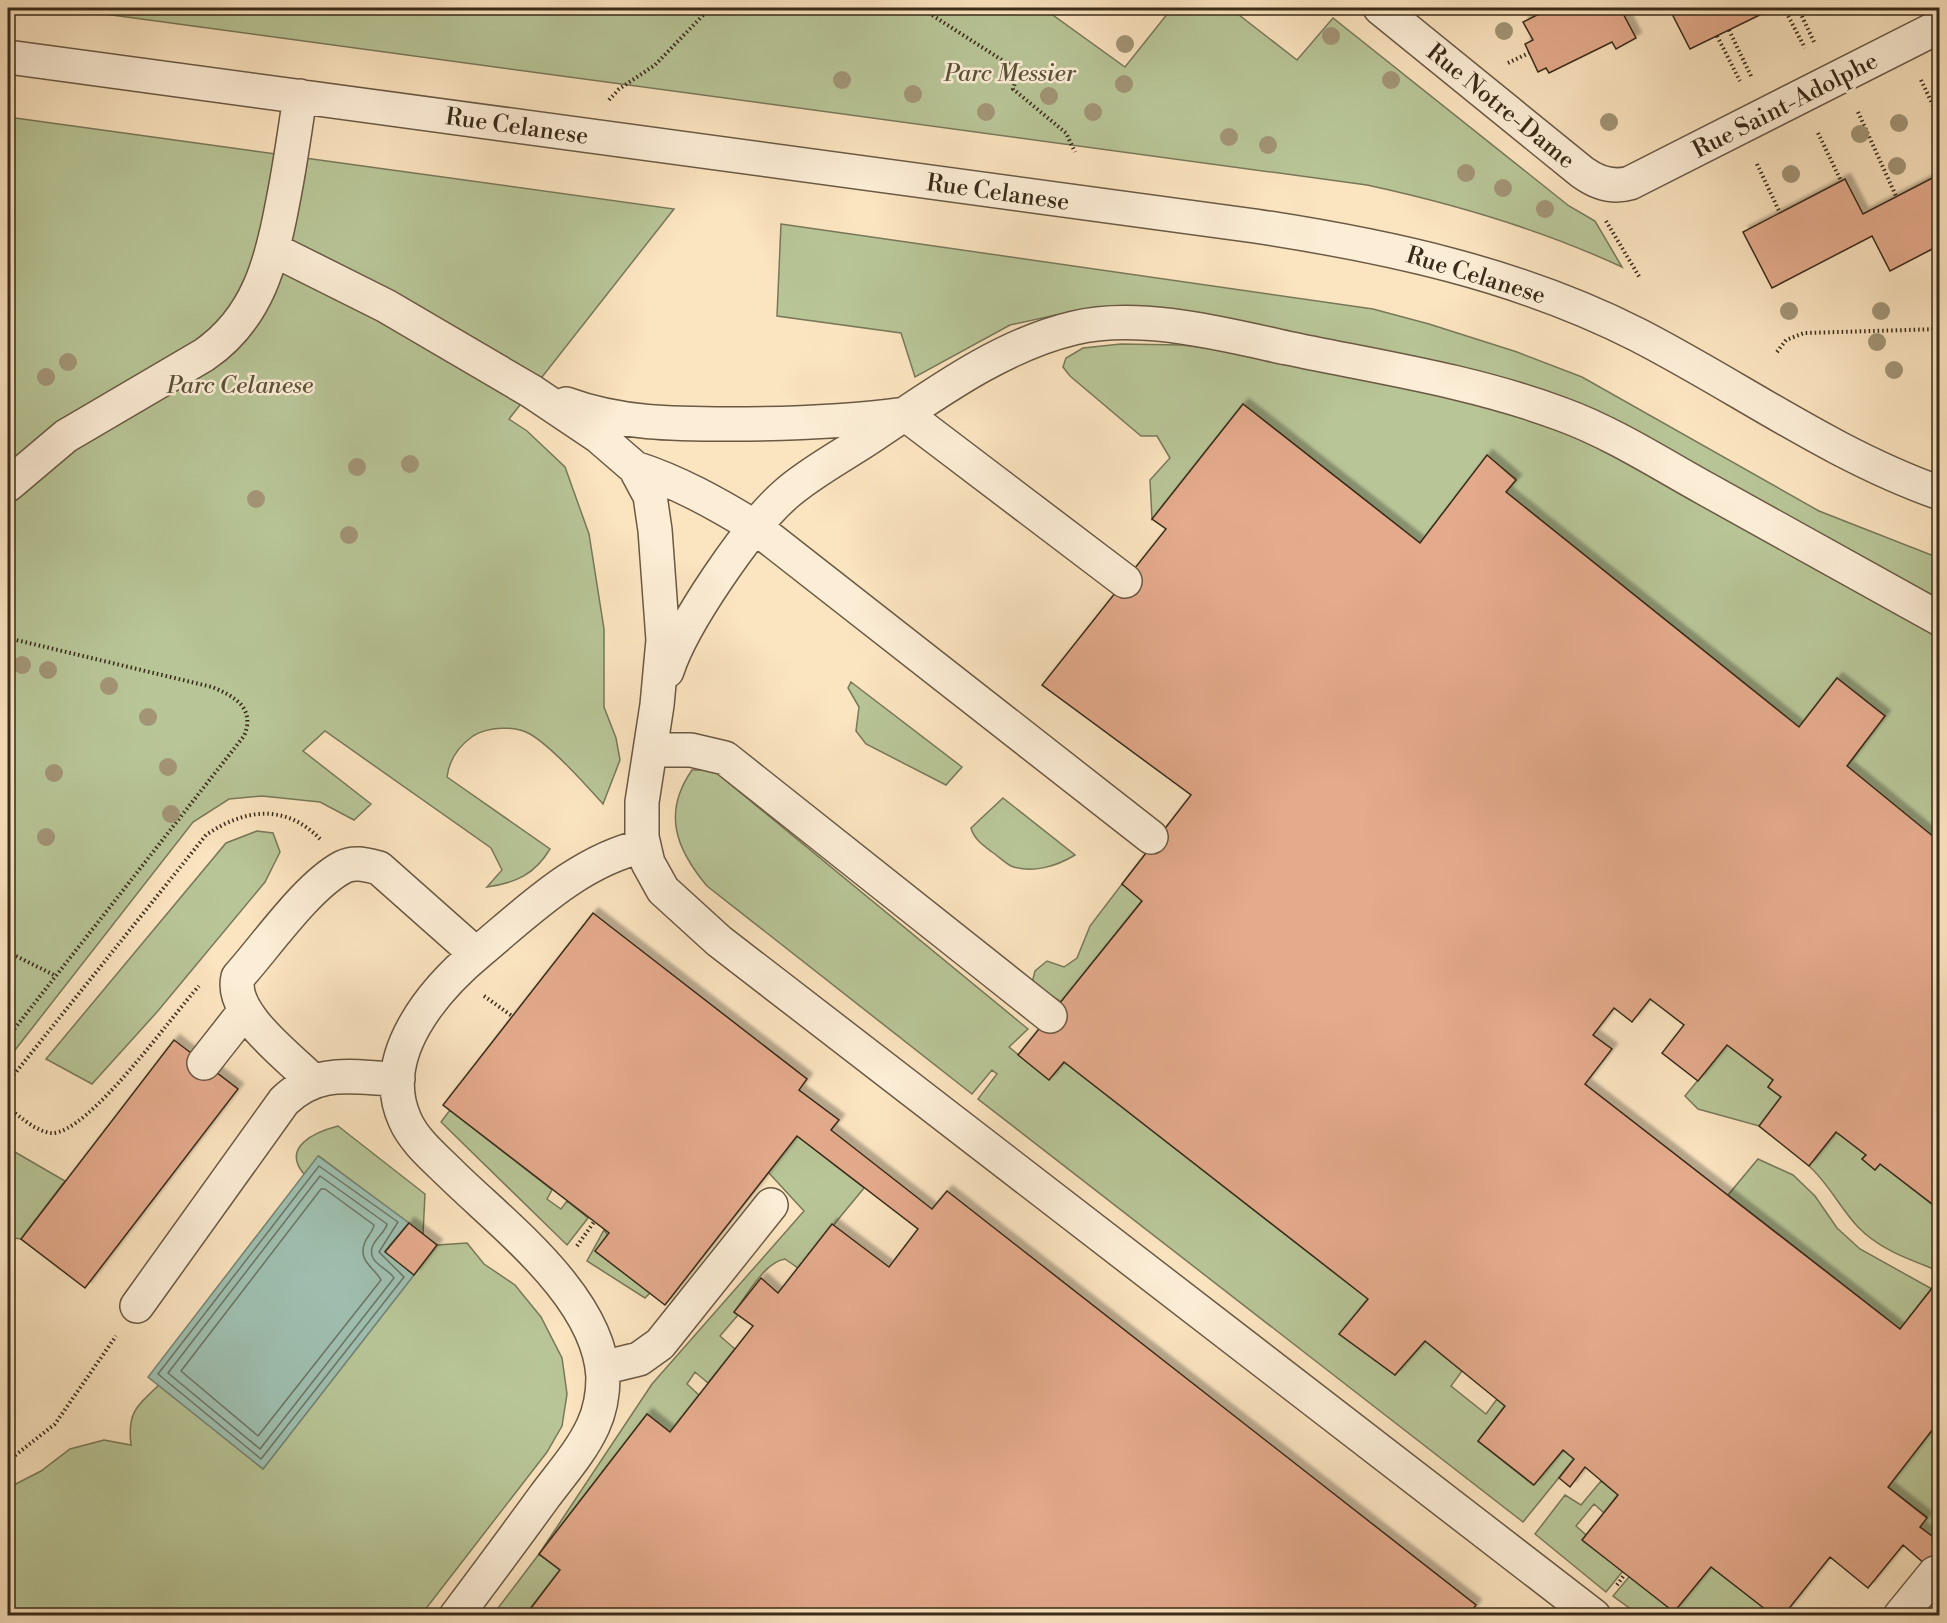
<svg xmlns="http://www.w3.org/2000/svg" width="1947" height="1623" viewBox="0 0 1947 1623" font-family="'Libre Bodoni',serif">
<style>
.green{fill:#b8c597;stroke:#787858;stroke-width:1.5}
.water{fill:#9fbfb0;stroke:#768474;stroke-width:1.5}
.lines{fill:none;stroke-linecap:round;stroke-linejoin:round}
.shore{stroke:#6c7564;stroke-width:1.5}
.building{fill:#e4aa8c;stroke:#392b19;stroke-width:1.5;filter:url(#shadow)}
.minor-casing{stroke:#6a5943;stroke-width:36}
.path{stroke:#392b19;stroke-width:4;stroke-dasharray:1.5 3;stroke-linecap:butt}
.minor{stroke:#fcedd6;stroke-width:33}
.tree{fill:#a29475}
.labels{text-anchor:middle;stroke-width:5;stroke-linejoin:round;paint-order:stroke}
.park-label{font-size:24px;font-style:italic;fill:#595238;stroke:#fcedd6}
.street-label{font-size:24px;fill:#392b19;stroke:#fcedd6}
</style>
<defs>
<filter id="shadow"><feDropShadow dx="5.5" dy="-5.5" stdDeviation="1.5" flood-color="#0004"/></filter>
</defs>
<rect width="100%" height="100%" fill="#fbe4c0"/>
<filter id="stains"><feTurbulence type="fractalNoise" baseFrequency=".00333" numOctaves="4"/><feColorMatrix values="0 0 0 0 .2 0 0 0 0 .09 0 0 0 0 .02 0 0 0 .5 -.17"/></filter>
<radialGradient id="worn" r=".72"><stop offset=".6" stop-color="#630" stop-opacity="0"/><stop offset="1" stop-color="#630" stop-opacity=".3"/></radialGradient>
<path class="green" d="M60,8H1028L1036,14L1043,8L1125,67L1172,8H1230L1297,60L1333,18L1569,206L1595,221L1622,267C1540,229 1455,204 1367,185Z
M8,117L674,209L509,419L527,431L565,467L589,534L604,629V707L616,738L620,760L603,804C585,784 552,747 530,734C515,725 487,727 473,736C459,746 449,760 447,777L550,849C535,874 516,883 487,887L502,870L491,848L325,731L303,751L371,804L354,820L320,802L262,796L229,799L193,822L8,1059Z
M781,224L1373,309L1429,324L1517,352L1582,377L1819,511L1939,558V603L1633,434L1120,309L1056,315L1010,325L915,377L901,333L777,316Z
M1121,344L1181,345L1250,353L1527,416L1621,455L1810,566L1939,637V842L1847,766L1885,716L1837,678L1799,727L1506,492L1516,479L1487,456L1420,543L1243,404L1152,519L1150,480L1170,458L1157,436H1141L1070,376L1063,367L1066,358L1083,348Z
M851,682L962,767L946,785L866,744L856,731L859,707L848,688Z
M692,770H713L1028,1029L1009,1047L1049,1080L1064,1062L1368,1299L1340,1334L1395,1375L1425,1341L1462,1371L1451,1386L1486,1414L1497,1399L1505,1406L1478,1441L1533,1485L1563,1450L1574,1459L1523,1522L978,1099L997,1074L992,1070L972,1094L707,886C676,849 662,813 692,770Z
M1003,798L1075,855C1057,866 1032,874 1011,866C1005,863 998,856 992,852C983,845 974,839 971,828Z
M257,831L273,833L280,852L265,882L157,1012L92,1084L46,1059L226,843Z
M1122,884L1142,901L1061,1002L1032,983L1035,971L1047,961L1064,967L1077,958L1090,926Z
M1727,1045L1773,1080L1768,1087L1781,1097L1759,1126L1698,1109L1685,1096Z
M450,1110L552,1190L547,1199L561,1209L567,1201L588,1218L567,1245L441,1122Z
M338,1126L425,1194L423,1234L319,1156L304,1174C281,1147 315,1132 338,1126Z
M1836,1132L1866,1155L1862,1159L1875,1170L1880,1164L1939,1210V1271C1911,1260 1880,1250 1858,1227C1840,1208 1829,1184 1809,1166Z
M797,1136L864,1188L798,1268L785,1259C764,1262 747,1296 734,1312L738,1315L720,1336L735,1349L708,1383L695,1372L687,1384L699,1395L670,1432L647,1414L539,1554L560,1570L525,1615L492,1616L539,1554L652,1384L804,1211L768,1172Z
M8,1148L65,1181L21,1239L8,1237Z
M1758,1159L1793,1175L1815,1196L1837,1228L1860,1249L1932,1289L1900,1329L1728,1195Z
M604,1230L650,1293L645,1298L587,1261Z
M467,1243L484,1264L515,1285L541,1317L562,1358L567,1394L562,1426L547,1452L421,1615L8,1616V1488L41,1471L70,1449L104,1440L131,1445C127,1412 137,1406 159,1385L263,1469L437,1245Z
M1939,1420V1529L1933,1537L1920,1527L1927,1517L1888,1487Z
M1601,1481L1618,1495L1604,1513L1594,1504L1576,1526L1586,1535L1583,1541L1623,1571L1606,1592L1535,1534L1565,1495L1581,1505Z
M1711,1567L1774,1615H1639L1613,1596L1629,1577Z"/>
<path class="water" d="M318,1156L409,1223L385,1251L414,1275L263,1469L148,1377Z"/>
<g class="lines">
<path class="shore" d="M319,1166L398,1222L379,1252L404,1277L261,1459L158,1374Z
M320,1176L387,1224C385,1235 366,1243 373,1258C377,1266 389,1270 394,1278L260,1449L168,1373Z
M321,1189H325L374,1225C373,1232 367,1236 365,1242C357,1261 374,1267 381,1280L258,1436L181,1371Z"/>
</g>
<path class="building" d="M1551,8H1620L1636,38L1616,49L1612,42L1549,73L1546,68L1538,72L1525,44L1533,40L1523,22Z
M1669,8H1774L1690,49Z
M1940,174V245L1890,271L1872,236L1772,288L1743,232L1845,179L1863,214Z
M1243,404L1420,543L1487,455L1516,480L1506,492L1799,727L1837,678L1885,716L1847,766L1940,842V1210L1880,1164L1875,1170L1862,1159L1866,1155L1836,1132L1809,1166L1759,1126L1781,1097L1768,1087L1773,1080L1727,1045L1698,1081L1662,1053L1684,1025L1650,999L1632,1022L1614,1008L1593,1035L1612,1049L1585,1084L1900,1329L1940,1278V1420L1888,1487L1927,1518L1920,1527L1940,1542V1577L1903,1545L1868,1588L1830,1557L1783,1616H1774L1711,1567L1674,1612L1582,1540L1618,1495L1585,1467L1570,1487L1559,1478L1574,1459L1563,1450L1534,1485L1478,1441L1505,1406L1425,1341L1395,1375L1339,1334L1368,1299L1064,1062L1049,1080L1018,1055L1142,901L1122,884L1191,795L1042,685L1166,529L1152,519Z
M593,913L807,1079L799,1090L839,1120L831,1130L932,1209L947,1191L1476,1605L1468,1616H525L560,1570L539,1554L647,1414L670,1432L753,1326L734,1312L761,1278L778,1293L832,1224L889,1267L918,1229L797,1136L665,1305L595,1251L609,1233L443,1105Z
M174,1040L238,1089L85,1288L21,1239Z
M409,1223L437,1245L414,1275L385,1252Z"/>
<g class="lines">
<defs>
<path id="minor" d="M1380,8L1582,172C1597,183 1613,188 1630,183L1940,26
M8,57L1255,226C1387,246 1518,274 1638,335C1739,387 1832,455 1940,493
M274,250L386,306L531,391L598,436L635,468L650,496L655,530L663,640L657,705L642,802V837L648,863L663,890L719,941L1594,1616
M566,404C620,424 674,424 730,424C789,424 846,422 905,414L1125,581
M635,468C678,482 716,503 755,527L1151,837
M8,485L66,436L204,355C258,318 272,261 283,201C290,166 295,131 300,96
M667,671C682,624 749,526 786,494C810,473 840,457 866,440C931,397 998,346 1074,328C1139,312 1223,334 1287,348C1378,367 1473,381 1561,414C1611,432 1659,463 1706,489C1784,532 1862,576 1940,619
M651,750H691L725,758L1050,1016
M204,1063L244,1012
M312,1080C288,1056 229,1013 238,977C266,946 307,886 343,867C355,861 367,865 379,868L476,954
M137,1306L284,1101C319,1067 353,1078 398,1079
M602,1368L639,1359L660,1344L771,1205
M456,1616C486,1576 515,1537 544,1497C561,1474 581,1452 593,1426C600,1411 603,1394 603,1377C599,1297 504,1226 451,1174C435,1158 414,1141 405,1120C376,1056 434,989 480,951C529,910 580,860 644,846
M1900,1616L1935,1573"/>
</defs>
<use href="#minor" class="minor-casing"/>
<path class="path" d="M921,8L1019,71L1013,89L1066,133L1075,152
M1784,8L1805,48
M1798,8L1815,44
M1865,8L1869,16
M1729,30L1751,76
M1717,36L1740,81
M1508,63L1529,53
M1921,80L1940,120
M609,100L619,89L655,65L710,8
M1858,112L1896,196
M1818,133L1841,181
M1757,164L1780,213
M1606,221L1640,278
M1777,352L1786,340L1804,333L1940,329
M8,638L212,687C234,696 256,708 244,736L8,1037
M8,952L56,976
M484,996L512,1016
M8,1082L206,835C244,809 285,803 320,839
M8,1108C21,1117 35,1131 51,1133C87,1136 173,1014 199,986
M577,1246L594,1222
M8,1461L55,1424L116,1336
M1617,1585L1625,1574"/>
<use href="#minor" class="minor"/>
</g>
<g class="tree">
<circle cx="1504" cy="31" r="9"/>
<circle cx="1331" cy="36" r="9"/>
<circle cx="1125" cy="44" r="9"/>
<circle cx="842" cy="80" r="9"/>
<circle cx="1391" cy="80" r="9"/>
<circle cx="1124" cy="84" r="9"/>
<circle cx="913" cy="94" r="9"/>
<circle cx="1049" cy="96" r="9"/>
<circle cx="986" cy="112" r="9"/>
<circle cx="1093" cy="112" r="9"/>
<circle cx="1609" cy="122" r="9"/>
<circle cx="1899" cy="123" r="9"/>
<circle cx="1860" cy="134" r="9"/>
<circle cx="1229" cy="137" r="9"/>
<circle cx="1268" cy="145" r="9"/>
<circle cx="1897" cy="166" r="9"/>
<circle cx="1466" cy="173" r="9"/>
<circle cx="1791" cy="174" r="9"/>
<circle cx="1503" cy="188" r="9"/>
<circle cx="1545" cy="209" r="9"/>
<circle cx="1789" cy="311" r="9"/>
<circle cx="1881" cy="311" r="9"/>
<circle cx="1877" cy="342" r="9"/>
<circle cx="68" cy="362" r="9"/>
<circle cx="1894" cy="370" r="9"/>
<circle cx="46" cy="377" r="9"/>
<circle cx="410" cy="464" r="9"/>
<circle cx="357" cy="467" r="9"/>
<circle cx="256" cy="499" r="9"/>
<circle cx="349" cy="535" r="9"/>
<circle cx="22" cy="665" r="9"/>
<circle cx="48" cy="670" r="9"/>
<circle cx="109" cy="686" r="9"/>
<circle cx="148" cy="717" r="9"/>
<circle cx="168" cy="767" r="9"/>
<circle cx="54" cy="773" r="9"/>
<circle cx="171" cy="814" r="9"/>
<circle cx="46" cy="837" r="9"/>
</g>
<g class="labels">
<g class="park-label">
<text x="1010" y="81">Parc Messier</text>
<text x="240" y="393">Parc Celanese</text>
</g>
<g class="street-label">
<text transform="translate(1785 105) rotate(-27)" y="8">Rue Saint-Adolphe</text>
<text transform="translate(1501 106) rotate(39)" y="8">Rue Notre-Dame</text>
<text transform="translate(517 126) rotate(8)" y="8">Rue Celanese</text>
<text transform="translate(998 192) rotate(8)" y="8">Rue Celanese</text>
<text transform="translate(1476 275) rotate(17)" y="8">Rue Celanese</text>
</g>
</g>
<rect width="1947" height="1623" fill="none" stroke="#fbe4c0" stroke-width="30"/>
<rect x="9" y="9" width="1929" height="1605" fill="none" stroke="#392b19" stroke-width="3"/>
<rect x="15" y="15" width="1917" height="1593" fill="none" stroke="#392b19" stroke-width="1.5"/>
<rect width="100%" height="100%" filter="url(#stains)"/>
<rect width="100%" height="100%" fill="url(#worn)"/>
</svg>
